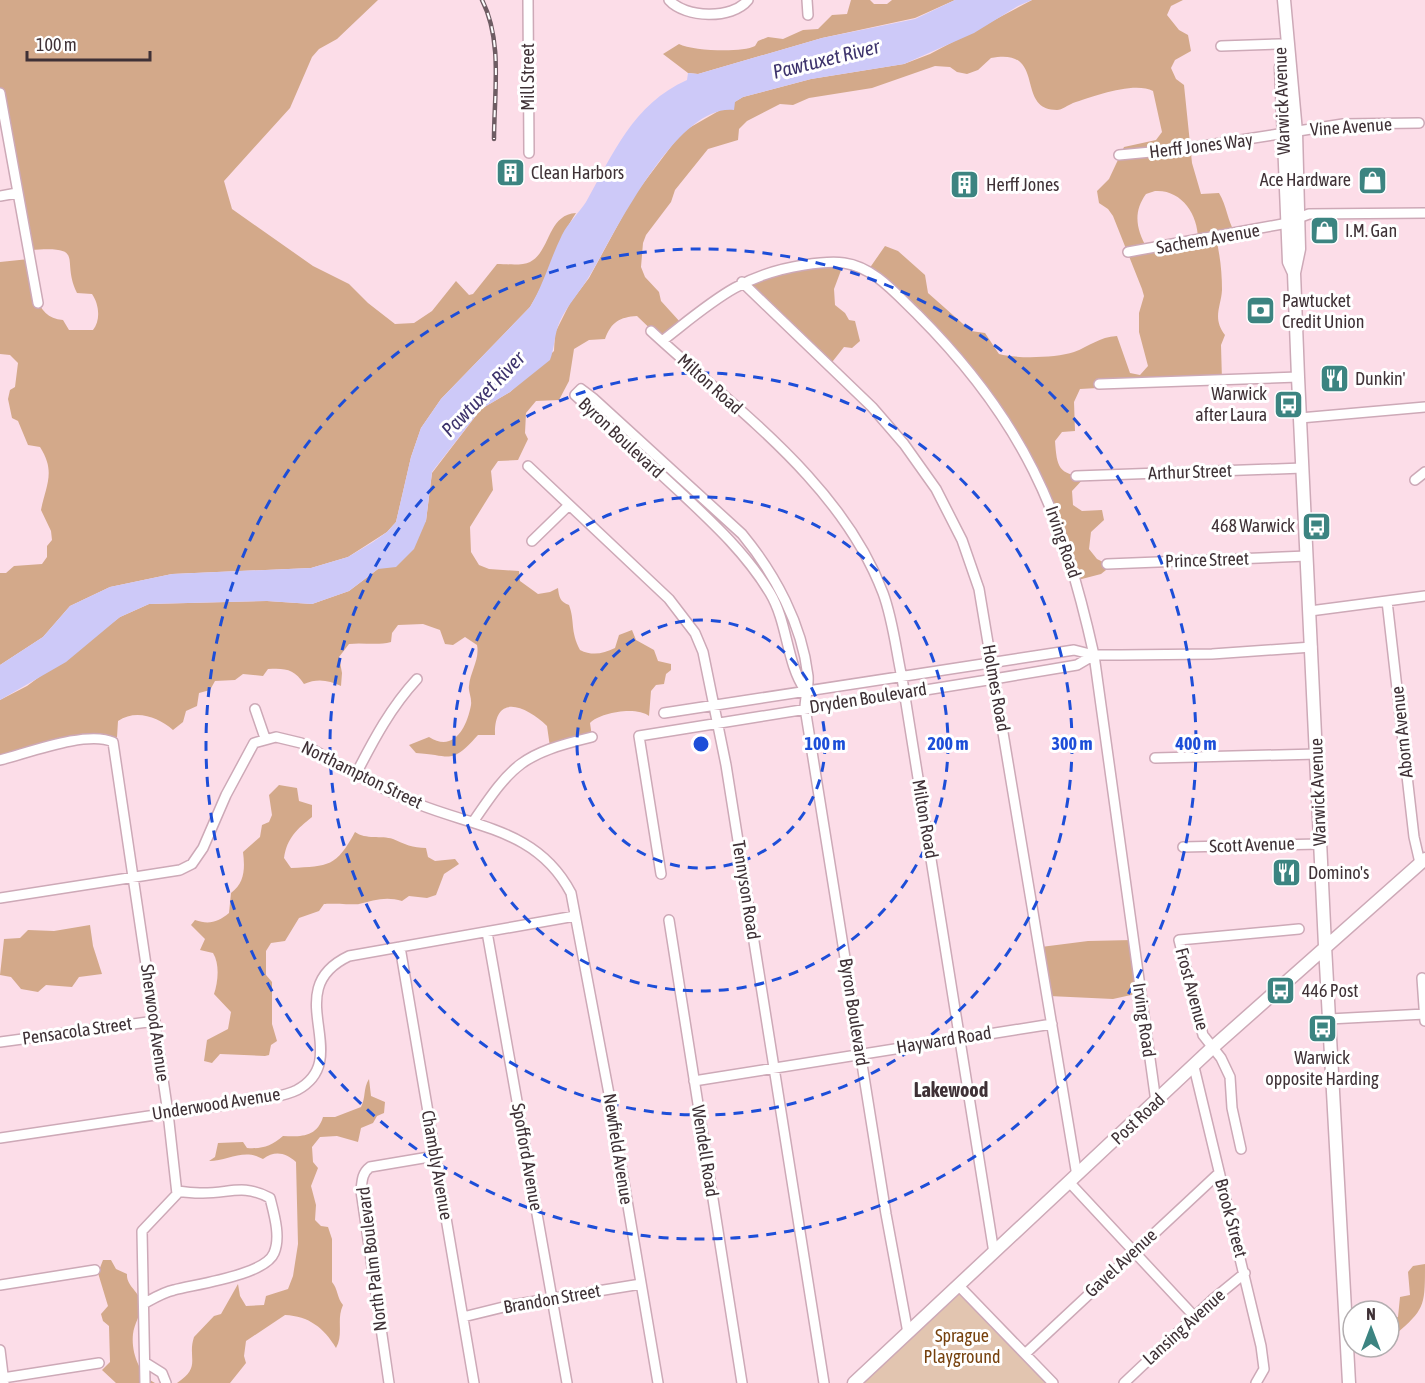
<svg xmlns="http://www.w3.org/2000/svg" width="1425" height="1383" viewBox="0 0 1425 1383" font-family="'Asap Condensed',sans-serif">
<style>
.green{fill:#e2c5b0}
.forest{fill:#d3a98a;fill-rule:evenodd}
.water{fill:#cdc9f8}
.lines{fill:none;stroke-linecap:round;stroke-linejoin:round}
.minor-casing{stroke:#cda9b7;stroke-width:12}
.major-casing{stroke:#cda9b7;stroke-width:15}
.minor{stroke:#fff;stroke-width:9}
.major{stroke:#fff;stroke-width:12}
.rail-casing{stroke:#6e5c63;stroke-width:4.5}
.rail{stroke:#fff;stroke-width:2;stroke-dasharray:7;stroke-linecap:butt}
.ring{fill:none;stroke:#1d4ed8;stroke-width:3;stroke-dasharray:10 8}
.labels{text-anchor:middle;stroke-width:6;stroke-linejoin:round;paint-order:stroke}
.street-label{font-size:18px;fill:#3f3136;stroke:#fff}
.poi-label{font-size:18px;fill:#3f3136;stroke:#fff;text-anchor:start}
.park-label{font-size:18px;fill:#76410d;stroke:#fff}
.water-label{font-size:20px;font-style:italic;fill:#3e346d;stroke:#fff}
.neighbourhood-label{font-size:20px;font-weight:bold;fill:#3f3136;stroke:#fff}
.centre{fill:#1d4ed8;stroke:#fff;stroke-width:3}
.ring-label{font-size:18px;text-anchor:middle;font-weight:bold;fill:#1d4ed8;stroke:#fff;stroke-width:6;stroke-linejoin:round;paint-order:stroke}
</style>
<rect width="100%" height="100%" fill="#fcdde8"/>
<path class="green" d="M958,1286L1054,1383H854Z"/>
<path class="forest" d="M0,0H378L337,39L319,49L312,57L290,108L224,181L232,209L313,266L349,284L368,303L395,324L414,323L432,311L456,281L469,295L473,294L497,264C507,264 522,266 530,262C551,251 547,215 576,213C556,243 549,277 530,307L441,399L421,428L411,457L396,522L387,532L348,557L311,568L172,574L110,587L70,606L43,637L0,665V573H6L14,566L42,564L47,557V546L52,540L51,531L41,510C46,485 56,472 40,447L28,445L18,421L12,418L8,399L10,390L15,387L18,363L10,355L0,354V262L29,259C34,283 33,318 63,320L69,330H93C101,320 99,304 92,294L77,293C60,258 88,246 30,250L0,91Z
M851,0H870L874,4H887L892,0H955L915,18L822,38L698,74L688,73L663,54L679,44C693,51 742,53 755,46L758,41L768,37L783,39L803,30L818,29L832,15L847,14Z
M1032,0H1183L1171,6L1167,15L1179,30L1188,35L1191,51L1175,60L1171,68L1176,79L1184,85L1192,163L1201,194L1219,193C1227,206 1227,220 1235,233L1216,238C1220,255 1222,272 1222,290C1221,307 1212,318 1225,335L1221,345L1222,381L1080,389L1074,402L1075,431L1062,432L1055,441C1057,467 1058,474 1085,477L1072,491L1073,505L1082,511L1102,510L1104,520L1091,532L1089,549L1097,559L1111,566L1101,574L1078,580L1062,530L980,382L869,269L885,246L898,251L925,275L928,293L971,331L985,333L999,354C1017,359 1055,358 1074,352C1090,346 1099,337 1117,336L1130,373L1140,375L1148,366L1139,332V313L1144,296L1142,289L1113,216L1108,209L1099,203L1097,191L1109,179L1124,147L1156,140L1162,132L1153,91C1135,81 1093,96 1073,103C1068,105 1062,110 1057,110C1014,110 1048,47 991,58L978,70L967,74L957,72L950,67L935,66L872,88L809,98L793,105L780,104L747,121L739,129L738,140L708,149L675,190L671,202L646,235L643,243L641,267L645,277L659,292L661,301L681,323L661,339L637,316C620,317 611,322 605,339L589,340L574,349L569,381L559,400L536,401L526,413L525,433L528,439L518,460L498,461L491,471L493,490L470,527L471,552L479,565L489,569L519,571L520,581L538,594L550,592L558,588C559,597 560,602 569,605C575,621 570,631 580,650C592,656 603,654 615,648L619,635L632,630L636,640L654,650L658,661L671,664V670L666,674L664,684L656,685L651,691L649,716C637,706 600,712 590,723L592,737L550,747L547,726C526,706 494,692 495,735H478C450,766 452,755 416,753L409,745L429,737C454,753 467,727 471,705C472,698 468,691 469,686C470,672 480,659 477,645L465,637L453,645L445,644L440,630L423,624L398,625L392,633L391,642C376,646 364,642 349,644L339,657L342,673L341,686C329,680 317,678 304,684C294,669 286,668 268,669L263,676L243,674L235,680L215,681L210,690L199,693L197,706L186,711L183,722L173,730C158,717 136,709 118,721L117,737L113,740L105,738L0,759V700L27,686L120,617L149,604L267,601L312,604L349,591L378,569L426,521L432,473L481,409L510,392L554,351L555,333L570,303L589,278L633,197L682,132L743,97L811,79L904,64L930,54ZM1155,191C1181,189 1198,214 1198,239L1147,248C1136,229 1133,212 1146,194Z
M843,265L834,289L835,305L845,313L849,320L855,321L860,341L852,348L844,347L829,366L745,281L763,272Z
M279,785L297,788L299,801L312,805V817C297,829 287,838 284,858L291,868C329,866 336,867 355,832C366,840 381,835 393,839C404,844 413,848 426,848L428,857L435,861L455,859L459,864L444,874L436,895L427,898L409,896L402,901C387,896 373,900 359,904C355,905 332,903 324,904L319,911L299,918L285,941L271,943L266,951V975L272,982V1024L277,1041L271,1045L269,1055L265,1056L220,1054L212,1063L204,1061L207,1040L228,1029L231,1012L214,994C218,982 220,964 213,953L200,950L205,939L191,925L195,920C209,925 218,922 229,913L231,893C245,883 245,868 243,852L260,837L262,825L269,822L272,815L269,795Z
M90,925L93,946L102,974L79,977L72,987L46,985L38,992L21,989L11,977L0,975L4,939L20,938L28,930L54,931Z
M1133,940L1140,993L1113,999L1049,996L1041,947L1088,941Z
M369,1079L371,1096L385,1102L384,1113L377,1116L373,1123L361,1128L358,1142L337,1136L320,1137L312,1147L313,1162L318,1168L311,1186L316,1205L315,1220L321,1226L328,1227L332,1239V1282C338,1289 337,1298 343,1305C336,1320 344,1334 336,1348C324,1328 309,1316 285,1315L246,1341L244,1356L246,1363L230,1383H177C202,1367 187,1358 194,1337L214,1316L221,1314L238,1284L240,1296L246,1306L264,1305L266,1296L288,1289L293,1276L298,1244L296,1162C286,1153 275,1150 263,1159C244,1148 228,1161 209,1161L215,1157L218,1143L243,1142L247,1148C263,1149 271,1146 283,1136C301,1137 317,1137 323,1117H335L361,1107C366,1098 363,1088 369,1079Z
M103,1260H111L116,1269L127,1274C126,1286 140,1292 141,1303C142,1313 134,1324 133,1334C131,1352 139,1375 155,1383H116L102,1370L110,1362L109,1326L103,1321L101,1314L108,1306L98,1273Z
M1425,1264C1425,1306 1425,1309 1396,1334L1391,1330L1390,1320L1398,1317L1400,1297L1410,1295L1408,1272L1413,1266Z"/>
<path class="water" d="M955,0H1032L1018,6L974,33L904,64L811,79L743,97L735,102L734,110C677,103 615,233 590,275C581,291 568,304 560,321C554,334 555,347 550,360L510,392L481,409L432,472L426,521L414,549L396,567L378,569L349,591L312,604L267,601L149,604L120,617L66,662L0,700V665L43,637L70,606L110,587L172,574L311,568L348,557L373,542L387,532L396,522L411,457L421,428L441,399L530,307C544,284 550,259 562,235C568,223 579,213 586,202C613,154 633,104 687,80L688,73L698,74L822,38L915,19Z"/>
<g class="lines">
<defs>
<path id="minor" d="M528,0L529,153
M669,0C685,18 732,20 748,0
M807,0L808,15
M1221,46L1280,44
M0,93L38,303
M1119,155L1183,149L1343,124L1419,123
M0,196L17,193
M1298,218L1309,214L1425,213
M1128,252L1288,223
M742,282L872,407L904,444L936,489L962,540L979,589L1077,1176
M651,331C734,408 841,482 883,593C893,620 896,650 902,678L994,1253
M662,341C711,303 739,275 804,265C817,263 831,261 844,263C874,267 896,294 917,314C1023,420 1062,511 1094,655L1156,1102
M1099,384L1298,377
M1300,418L1425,407
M528,466L669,599L695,633L703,652L726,765L824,1383
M1076,476L1303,468
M1415,480L1425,472
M532,541L568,506
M1107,564L1307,556
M1387,601L1414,837L1420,863
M1310,611L1425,596
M805,690C786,662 788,623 770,593C746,553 712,522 679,491C644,459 610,427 575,395L581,389L593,398L742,534C775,574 802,624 808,676C809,686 805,698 805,708L886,1214L908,1333
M255,709L265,738
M664,713L1074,650L1094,655H1121L1212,654L1312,647
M1155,758L1317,754
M0,760C28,753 87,730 113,742L168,1113L177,1194L142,1231L145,1383
M356,774C374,739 391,707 417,679
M473,822C513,763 522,754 592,737
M1183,847L1321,844
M661,874L639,736L994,679L1077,665L1094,655
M0,898L180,870L192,864L203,848L226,795L254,743L276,737L301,743C339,764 377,788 418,804C478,828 538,830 571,893L609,1094L658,1383
M669,920L742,1383
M487,932L567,1383
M400,947L474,1383
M1422,978L1425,1021
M1329,1019L1425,1014
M0,1042L155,1021
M1194,1067L1261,1346L1264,1369L1256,1383
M694,1081L1052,1024
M0,1138L270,1098C279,1096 289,1094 297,1090C356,1058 277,990 349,956L575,916
M1241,1149L1232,1108L1230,1077L1221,1058L1203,1035L1179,940L1299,929
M1070,1183L1194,1316
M0,1285L95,1270
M959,1286L1053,1383
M145,1303C154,1298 164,1292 174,1290C197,1284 265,1275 274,1253C281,1237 274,1214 270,1198C242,1183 229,1194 200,1193C192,1193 184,1192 177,1191
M463,1317L512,1305L641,1284
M0,1350L4,1383
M1025,1354L1219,1173
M146,1363L162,1373L166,1383
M3,1378L99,1363
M389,1383L361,1191C362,1181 362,1173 370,1167L435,1156
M1124,1383L1212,1300L1245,1273"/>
<path id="major" d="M1284,0L1296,132L1299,249L1294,273L1298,377L1325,946L1349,1383
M1281,67L1289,262L1294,273
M854,1383L1212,1048L1425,859"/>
</defs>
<use href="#minor" class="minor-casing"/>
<use href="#major" class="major-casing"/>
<use href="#minor" class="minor"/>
<use href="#major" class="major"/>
<defs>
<path id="rail" d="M482,0C503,41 494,94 494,139"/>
</defs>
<use href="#rail" class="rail-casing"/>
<use href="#rail" class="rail"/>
</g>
<g class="ring">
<circle cx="701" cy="744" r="124"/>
<circle cx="701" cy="744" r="247"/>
<circle cx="701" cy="744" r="371"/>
<circle cx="701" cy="744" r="495"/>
</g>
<defs>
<symbol id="building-square" viewBox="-11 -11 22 22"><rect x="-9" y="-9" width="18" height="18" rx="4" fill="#3c8481" stroke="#fff"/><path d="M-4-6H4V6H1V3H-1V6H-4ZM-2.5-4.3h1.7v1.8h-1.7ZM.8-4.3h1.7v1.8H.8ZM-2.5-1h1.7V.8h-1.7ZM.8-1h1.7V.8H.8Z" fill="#fff"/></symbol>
<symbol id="shop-square" viewBox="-11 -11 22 22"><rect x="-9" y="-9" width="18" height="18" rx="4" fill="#3c8481" stroke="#fff"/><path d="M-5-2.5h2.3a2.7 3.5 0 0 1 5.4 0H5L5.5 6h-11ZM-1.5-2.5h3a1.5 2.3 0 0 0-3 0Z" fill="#fff"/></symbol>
<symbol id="bank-square" viewBox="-11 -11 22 22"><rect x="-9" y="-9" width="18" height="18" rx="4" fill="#3c8481" stroke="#fff"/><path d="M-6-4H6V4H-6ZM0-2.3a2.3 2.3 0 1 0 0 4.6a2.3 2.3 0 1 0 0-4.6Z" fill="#fff"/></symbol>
<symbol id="restaurant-square" viewBox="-11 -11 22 22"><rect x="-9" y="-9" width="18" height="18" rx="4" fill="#3c8481" stroke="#fff"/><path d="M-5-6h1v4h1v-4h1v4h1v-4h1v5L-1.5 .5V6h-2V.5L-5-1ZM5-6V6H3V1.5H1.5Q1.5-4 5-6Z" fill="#fff"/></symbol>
<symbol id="bus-square" viewBox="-11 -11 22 22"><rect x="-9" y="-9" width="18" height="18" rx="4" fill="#3c8481" stroke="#fff"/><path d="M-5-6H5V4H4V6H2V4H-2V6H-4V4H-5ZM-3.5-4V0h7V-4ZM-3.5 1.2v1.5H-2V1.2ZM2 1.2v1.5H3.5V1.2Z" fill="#fff"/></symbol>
</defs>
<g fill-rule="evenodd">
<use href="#building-square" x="494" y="156" width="33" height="33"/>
<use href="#shop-square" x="1356" y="164" width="33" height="33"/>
<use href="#building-square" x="948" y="168" width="33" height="33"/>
<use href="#shop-square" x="1308" y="214" width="33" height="33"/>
<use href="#bank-square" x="1244" y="294" width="33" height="33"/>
<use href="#restaurant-square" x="1318" y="362" width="33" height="33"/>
<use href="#bus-square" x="1272" y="388" width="33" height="33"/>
<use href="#bus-square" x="1300" y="510" width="33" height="33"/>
<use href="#restaurant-square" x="1270" y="856" width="33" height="33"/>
<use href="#bus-square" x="1264" y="974" width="33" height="33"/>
<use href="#bus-square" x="1306" y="1012" width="33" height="33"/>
</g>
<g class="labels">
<g class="street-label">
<text transform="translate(528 77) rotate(-90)" y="6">Mill Street</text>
<text transform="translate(1282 101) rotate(-92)" y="6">Warwick Avenue</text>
<text transform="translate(1351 127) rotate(-4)" y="6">Vine Avenue</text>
<text transform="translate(1201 146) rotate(-7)" y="6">Herff Jones Way</text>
<text transform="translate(1208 239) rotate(-10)" y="6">Sachem Avenue</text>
<text transform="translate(710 384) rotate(42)" y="6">Milton Road</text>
<text transform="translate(621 438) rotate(43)" y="6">Byron Boulevard</text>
<text transform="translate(1190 472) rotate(-2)" y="6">Arthur Street</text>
<text transform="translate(1063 542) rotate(71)" y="6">Irving Road</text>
<text transform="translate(1207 560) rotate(-2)" y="6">Prince Street</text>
<text transform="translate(996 688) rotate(80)" y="6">Holmes Road</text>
<text transform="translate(868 698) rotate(-9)" y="6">Dryden Boulevard</text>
<text transform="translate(1402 732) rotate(-96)" y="6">Aborn Avenue</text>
<text transform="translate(362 775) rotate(26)" y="6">Northampton Street</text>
<text transform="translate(1318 792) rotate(-92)" y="6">Warwick Avenue</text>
<text transform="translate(925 819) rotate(80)" y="6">Milton Road</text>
<text transform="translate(1252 845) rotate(-2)" y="6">Scott Avenue</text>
<text transform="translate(746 890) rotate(81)" y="6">Tennyson Road</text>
<text transform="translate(1192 989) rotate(75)" y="6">Frost Avenue</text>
<text transform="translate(854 1012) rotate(81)" y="6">Byron Boulevard</text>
<text transform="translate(1144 1020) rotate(82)" y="6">Irving Road</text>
<text transform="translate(155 1023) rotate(82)" y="6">Sherwood Avenue</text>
<text transform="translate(77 1031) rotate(-8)" y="6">Pensacola Street</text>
<text transform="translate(944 1040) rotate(-9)" y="6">Hayward Road</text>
<text transform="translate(216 1104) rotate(-9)" y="6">Underwood Avenue</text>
<text transform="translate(1138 1119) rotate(-43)" y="6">Post Road</text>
<text transform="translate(618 1149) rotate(81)" y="6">Newfield Avenue</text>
<text transform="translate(705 1151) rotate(81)" y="6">Wendell Road</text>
<text transform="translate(527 1157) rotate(80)" y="6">Spofford Avenue</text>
<text transform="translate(437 1165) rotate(80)" y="6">Chambly Avenue</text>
<text transform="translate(1231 1218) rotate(75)" y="6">Brook Street</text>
<text transform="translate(372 1259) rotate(-97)" y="6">North Palm Boulevard</text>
<text transform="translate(1121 1263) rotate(-43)" y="6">Gavel Avenue</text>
<text transform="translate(552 1299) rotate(-10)" y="6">Brandon Street</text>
<text transform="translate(1184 1327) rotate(-42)" y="6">Lansing Avenue</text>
</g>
<g class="poi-label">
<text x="531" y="179">Clean Harbors</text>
<text x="1351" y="186" text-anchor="end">Ace Hardware</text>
<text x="986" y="191">Herff Jones</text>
<text x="1345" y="237">I.M. Gan</text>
<text x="1282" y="307">Pawtucket<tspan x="1282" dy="21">Credit Union</tspan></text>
<text x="1355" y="385">Dunkin'</text>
<text x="1267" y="400" text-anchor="end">Warwick<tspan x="1267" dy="21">after Laura</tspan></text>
<text x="1295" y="532" text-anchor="end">468 Warwick</text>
<text x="1308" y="879">Domino's</text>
<text x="1302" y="997">446 Post</text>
<text x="1322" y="1064" text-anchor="middle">Warwick<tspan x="1322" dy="21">opposite Harding</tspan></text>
</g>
<g class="park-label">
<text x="962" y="1342">Sprague<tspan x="962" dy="21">Playground</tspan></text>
</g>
<g class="water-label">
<text transform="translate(826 59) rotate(-14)" y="7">Pawtuxet River</text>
<text transform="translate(483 394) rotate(-46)" y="7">Pawtuxet River</text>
</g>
<g class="neighbourhood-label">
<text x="951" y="1097">Lakewood</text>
</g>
</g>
<circle cx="701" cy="744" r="9" class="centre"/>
<g class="ring-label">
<text x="825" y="750">100 m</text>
<text x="948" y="750">200 m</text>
<text x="1072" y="750">300 m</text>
<text x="1196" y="750">400 m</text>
</g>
<g transform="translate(1371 1329)"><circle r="28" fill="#ffffff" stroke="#b2adaf" stroke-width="1.5"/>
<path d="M0-4.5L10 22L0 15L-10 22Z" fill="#3c8481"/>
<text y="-9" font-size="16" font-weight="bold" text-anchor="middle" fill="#3f3136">N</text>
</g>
<path d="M27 51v9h123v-9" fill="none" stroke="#3f3136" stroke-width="3"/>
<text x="36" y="51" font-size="18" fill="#3f3136" stroke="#ffffff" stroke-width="4.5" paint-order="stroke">100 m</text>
</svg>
